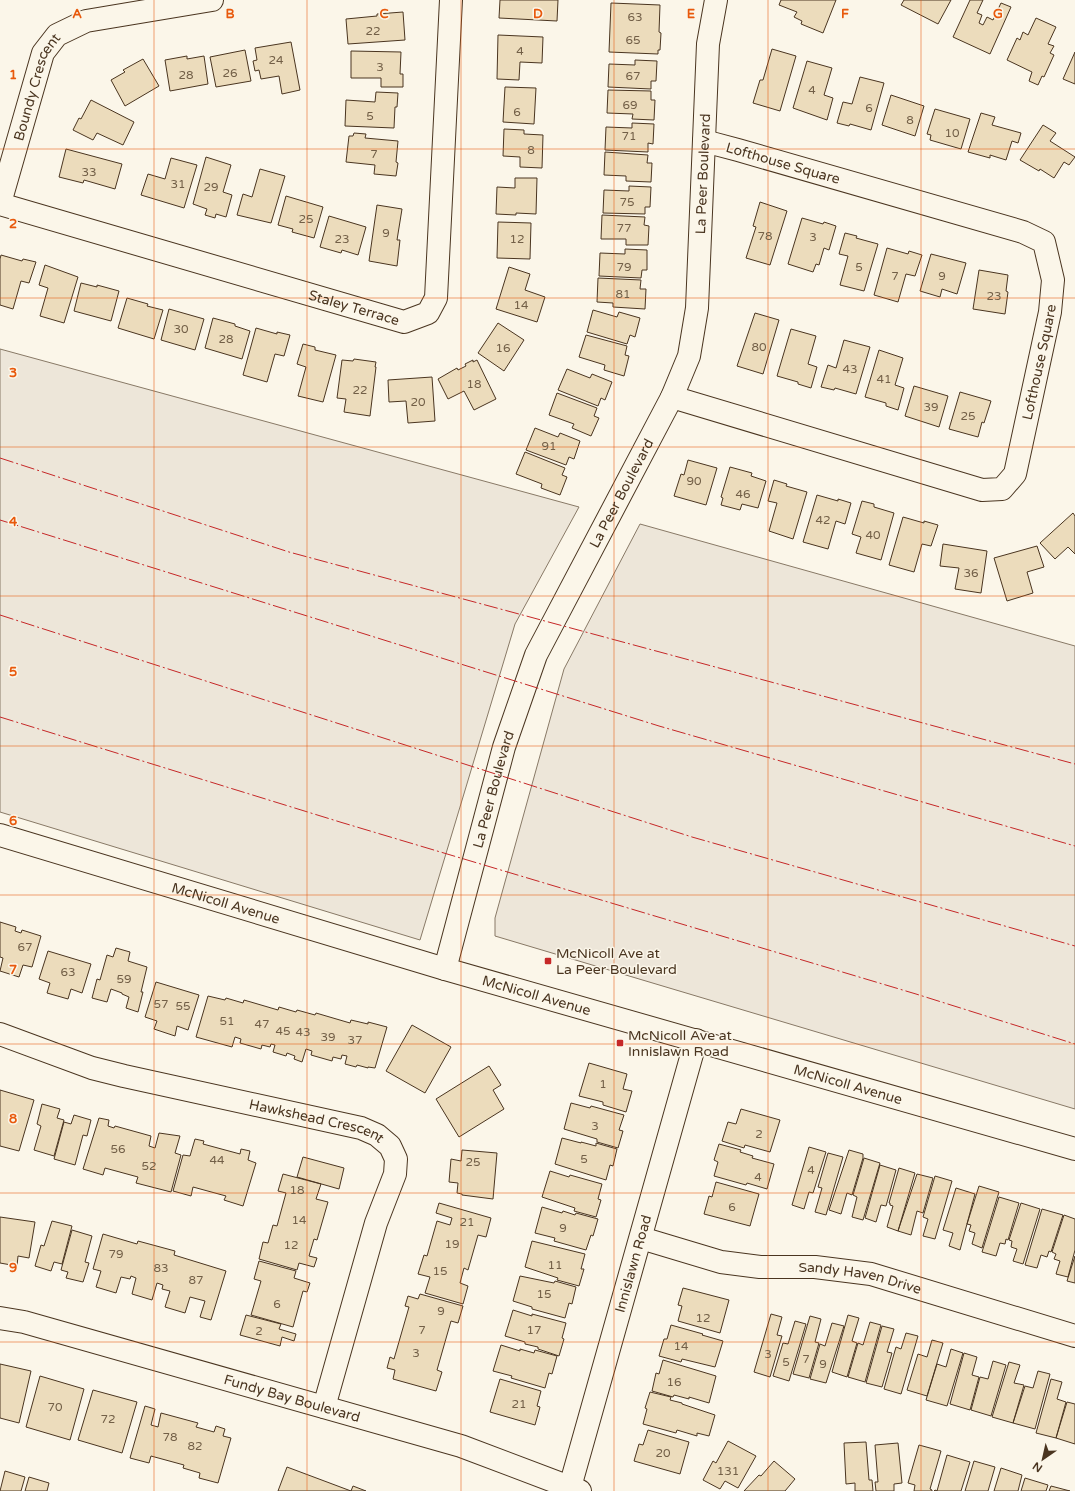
<svg xmlns="http://www.w3.org/2000/svg" width="1075" height="1491" viewBox="0 0 1075 1491" font-family="'Varela Round',sans-serif">
<style>
.green{fill:#ede6d9;stroke:#887966}
.building{fill:#ecdcbc;stroke:#4a3520}
.lines{fill:none;stroke-linecap:round;stroke-linejoin:round}
.minor-casing{stroke:#4a3520;stroke-width:24}
.major-casing{stroke:#4a3520;stroke-width:24}
.minor{stroke:#fbf6e9;stroke-width:22}
.major{stroke:#fbf6e9;stroke-width:22}
.power{stroke:#c62828;stroke-width:1;stroke-dasharray:14 3 2 3;stroke-linecap:butt}
.grid{fill:none;stroke:#e8590c;stroke-width:1;stroke-opacity:0.55}
.poi-dot{fill:#c62828;stroke:#fbf6e9;stroke-width:1.5}
.labels{text-anchor:middle;stroke-width:3;stroke-linejoin:round;paint-order:stroke}
.number-label{font-size:12px;fill:#725f47}
.street-label{font-size:14px;fill:#4a3520;stroke:#fbf6e9}
.poi-label{font-size:14px;fill:#4a3520;stroke:#fbf6e9;text-anchor:start}
.grid-label{font-size:13px;text-anchor:middle;font-weight:bold;fill:#e8590c;stroke:#fbf6e9;stroke-width:3;stroke-linejoin:round;paint-order:stroke}
</style>
<rect width="100%" height="100%" fill="#fbf6e9"/>
<path class="green" d="M0,349L579,507L515,624L420,940L0,812Z
M640,524L1075,646V1109L495,936V918L564,669Z"/>
<path class="building" d="M500,0H558L557,21L499,18Z
M781,0H836L823,33L801,24L802,21L794,17L797,12L779,5Z
M904,0H951L938,24L901,5Z
M970,0H983L977,13L982,15L979,23L983,25L987,17L993,20L1001,3L1011,7L990,54L953,37Z
M611,3L660,5L659,32L661,33L660,50H658V54L609,52Z
M403,12L405,40L348,44L346,19L377,16V14Z
M1036,18L1056,27L1048,44L1054,46L1050,53L1054,55L1044,77L1042,76L1038,85L1029,81L1032,72L1007,60L1017,38L1020,40L1023,32L1028,35Z
M498,35L543,37L542,63L520,62L519,80L497,79Z
M291,42L300,90L282,94L279,76L261,79L259,70L255,71L253,61L257,60L255,48Z
M772,49L796,56L780,111L753,103L760,80H763Z
M245,50L251,81L216,87L210,57Z
M351,51L401,52L400,74H403V87H381V78H351Z
M1075,52V84L1063,79Z
M187,56V59L204,56L208,84L170,91L165,60Z
M143,59L159,86L125,106L111,80L125,72L123,70Z
M635,60L657,61L656,81H651V89L608,87L609,64L635,65Z
M807,61L832,68L824,95L833,98L827,120L793,108Z
M860,77L884,83L871,130L850,124L849,126L837,123L843,102L852,104Z
M505,87L536,88L534,124L503,122Z
M608,90L651,91V100H655L654,120L632,119L633,114L607,113Z
M376,92L398,93L397,107H395L394,128L345,126L346,100L375,102Z
M891,95L924,106L915,136L882,125Z
M91,100L134,122L123,145L97,133L93,140L73,130L79,118L81,119Z
M935,109L970,119L961,149L930,140L931,135L927,134Z
M981,113L995,117L992,125L1021,133L1018,143L1012,141L1006,160L990,155V158L968,152Z
M632,123L654,124L653,144L648,143V152L605,150L606,127L632,128Z
M1043,125L1056,133L1050,141L1075,157L1069,165L1064,162L1054,178L1040,169L1039,171L1020,160Z
M504,129L524,130V134L543,135L542,168L520,167V157L503,156Z
M354,133L366,134L365,138L398,141L396,162L398,163L396,176L374,174L375,165L346,162L349,136H353Z
M66,149L122,164L115,189L84,180L83,183L59,177Z
M605,152L648,155L647,163H652L651,182L626,181V176L604,175Z
M206,157L231,165L223,192L232,195L226,217L216,214L215,218L205,215L207,209L193,204Z
M171,158L197,165L184,208L141,195L148,174L165,179Z
M260,169L285,176L271,223L237,215L243,194L252,197Z
M515,178H537L536,214L516,213V215L496,214L497,187L515,188Z
M629,186L651,187L650,207H645V214L603,213L604,190L629,191Z
M286,196L323,207L314,238L292,232L293,229L278,225Z
M760,202L787,211L770,265L746,258L756,227L753,226Z
M377,205L402,209L397,240H400L397,266L369,261Z
M602,215L645,217L644,225L649,226L648,245H626V239H601Z
M329,216L366,227L358,255L342,250L341,253L320,247Z
M802,218L823,224L824,222L836,226L829,250L824,248L819,265L816,264L813,272L788,264Z
M498,222L531,223L530,259L497,258Z
M845,233L857,236L856,238L878,244L864,291L840,285L848,256L839,254Z
M887,248L908,254L909,251L922,255L915,276L906,274L898,302L874,295Z
M625,249L647,250V270H642L641,278L599,276L600,253L625,254Z
M931,254L966,263L957,294L942,289L940,297L920,291Z
M1,255L22,261L23,259L36,262L29,283L21,281L13,309L0,305V259Z
M45,265L78,277L64,323L40,316L48,288L39,285Z
M509,267L530,274L525,290L545,297L537,322L496,309Z
M979,270L1008,275L1006,291L1008,292L1005,314L973,309Z
M598,278L641,280L640,289H646L645,309L613,307V303L597,302Z
M81,283L97,287V285L119,291L111,321L74,311Z
M127,298L148,304L147,306L163,310L154,339L118,328Z
M169,309L204,319L195,350L161,340Z
M593,310L617,317L619,312L640,318L635,337L630,335L627,344L587,332Z
M755,313L779,320L763,374L737,366Z
M213,318L235,324V326L250,331L242,359L205,348Z
M498,323L524,340L504,371L478,353Z
M256,328L277,334V332L290,335L284,356L275,354L267,382L243,375Z
M791,329L816,336L808,364L817,367L811,388L798,384V382L777,376Z
M586,335L627,346L625,355L629,356L624,376L604,370L605,365L579,357Z
M844,340L870,347L856,394L835,388L834,390L821,387L828,365L836,368Z
M303,344L315,347V350L336,355L323,402L298,396L306,367L297,364Z
M879,350L903,358L895,385L904,388L898,410L886,406V403L865,397Z
M354,359L376,362L375,367H376L370,416L344,412L346,399L337,398L342,360L353,361Z
M473,360V362L477,360L496,399L474,410L464,391L448,399L438,379L457,368L458,370L466,366L465,364Z
M567,369L590,378L592,374L612,382L605,400L601,398L598,406L558,390Z
M432,377L435,421L408,423L406,401L389,402L388,380Z
M914,386L948,396L939,427L905,416Z
M960,392L991,401L984,423L982,422L978,437L949,429Z
M557,393L597,408L594,416L599,418L591,436L572,428L574,424L549,415Z
M535,428L558,437L560,433L580,441L574,459L569,457L566,465L526,450Z
M525,452L565,468L562,475L567,477L560,495L541,488L542,484L516,474Z
M688,460L717,468L706,505L674,496L681,474L684,475Z
M730,467L752,473L751,476L766,481L758,508L742,504L740,510L721,505L723,498L721,497Z
M774,480L787,484L786,486L807,492L793,539L769,531L777,503L768,501Z
M817,495L838,501V499L851,503L845,524L836,521L828,549L803,542Z
M862,501L874,504V507L894,513L881,560L856,553L861,537L852,534Z
M1073,513L1075,516V554L1068,547L1055,559L1040,543Z
M903,517L924,523V521L938,525L931,546L922,544L914,572L889,565Z
M943,544L987,551L981,593L955,589L959,568L940,566Z
M1037,546L1044,567L1027,572L1033,593L1007,601L994,558Z
M0,922L16,927L15,931L21,933L22,930L41,936L32,967L23,965L19,977L0,971L3,958L0,957Z
M116,948L130,952L128,961L147,967L141,992H143L138,1012L126,1008L129,997L122,994V993L111,989L107,1002L92,998L97,979L100,980L107,955L113,957Z
M48,951L91,964L82,993L71,989L68,999L47,993L50,983L39,979Z
M156,982L199,995L188,1030L177,1026L175,1036L154,1029L157,1021L145,1017Z
M208,996L225,1000L226,998L243,1003L244,1000L278,1010L279,1007L296,1012L297,1010L315,1015L316,1013L350,1023L351,1020L368,1024V1022L387,1027L375,1068L368,1067V1068L357,1065L356,1067L345,1064L347,1056L342,1055L341,1059L333,1057L332,1061L311,1055L312,1051L306,1049L302,1062L294,1059L295,1056L287,1053L286,1056L273,1052L275,1045L271,1044L270,1047L262,1045L261,1049L240,1043L241,1039L235,1037L232,1047L196,1037Z
M412,1025L451,1047L425,1093L386,1071Z
M589,1063L627,1074L623,1089L632,1091L626,1112L603,1105V1102L579,1096Z
M489,1066L501,1085L493,1090L504,1109L459,1137L436,1099Z
M0,1090L34,1100L19,1151L0,1146Z
M571,1103L590,1108L591,1106L624,1115L619,1130L623,1131L618,1148L597,1142V1139L564,1129Z
M42,1104L60,1109L57,1118L64,1120L54,1156L34,1150L41,1126L37,1124Z
M741,1109L780,1120L770,1152L745,1145L744,1148L722,1141L728,1122L736,1124Z
M74,1115L91,1120L87,1136L83,1135L75,1165L54,1159L64,1122L71,1124Z
M99,1118L109,1120L108,1126L114,1128L115,1126L151,1136L149,1146L155,1148L159,1133L180,1136L175,1153L181,1155L171,1192L136,1183L138,1177L105,1168L103,1175L83,1169Z
M562,1138L581,1143V1142L596,1146V1143L617,1149L613,1166L610,1165L606,1180L555,1164Z
M195,1139L204,1141L203,1144L240,1154L241,1149L250,1151L248,1160L256,1163L243,1206L224,1200L226,1196L193,1187L191,1196L173,1191L183,1155L190,1156Z
M719,1144L741,1150L740,1152L753,1156L752,1158L774,1164L767,1189L747,1183L746,1185L714,1176L718,1162L714,1160Z
M809,1147L826,1152L813,1193L809,1192L804,1209L792,1205Z
M462,1150L497,1153L493,1199L462,1195V1194L457,1193L458,1183L449,1182L451,1159L461,1161Z
M849,1150L863,1154V1158L852,1195L847,1193L841,1214L829,1210Z
M828,1153L843,1157L826,1215L815,1212L822,1188L818,1187Z
M303,1157L344,1168L339,1189L297,1177Z
M864,1158L880,1163L863,1220L852,1217L857,1197L853,1195Z
M880,1165L896,1170L886,1206L881,1205L876,1222L865,1218Z
M899,1168L915,1173L898,1231L887,1227L893,1206L890,1205V1203H889Z
M550,1171L569,1177L570,1175L602,1184L598,1199L601,1200L596,1217L574,1211L575,1208L542,1197Z
M283,1174L321,1184L316,1199L328,1202L317,1240L314,1239L309,1256L317,1258L314,1267L299,1263L297,1270L259,1259L263,1242L268,1243L273,1225L277,1226L286,1193L278,1191Z
M917,1174L933,1178L923,1213L917,1211L911,1235L898,1231Z
M935,1176L952,1181L935,1239L923,1236L928,1219L923,1217Z
M716,1182L759,1194L750,1226L704,1214L709,1196L712,1197Z
M979,1186L999,1192L982,1248L972,1244L975,1233L969,1231L971,1225L967,1224Z
M956,1188L975,1194L960,1250L949,1246L953,1233L943,1230Z
M999,1197L1019,1203L1008,1240L1006,1239L1005,1244L1000,1243L996,1256L982,1252Z
M439,1203L491,1218L486,1237L478,1235L468,1270L464,1268L460,1283L468,1286L463,1304L425,1293L430,1277L418,1274L424,1255L427,1256L437,1221L450,1225L452,1218L436,1213Z
M1021,1203L1040,1209L1023,1264L1013,1261L1017,1249L1011,1247L1012,1241L1009,1240Z
M542,1207L562,1213L563,1211L575,1215L576,1213L598,1219L593,1236L591,1235L586,1250L554,1241L555,1238L535,1233Z
M1042,1209L1063,1215L1051,1252L1049,1251L1047,1257L1041,1255L1037,1268L1025,1265Z
M1064,1215L1075,1219V1250L1068,1277L1056,1274L1060,1261L1054,1259L1056,1254L1052,1252Z
M0,1217L35,1222L29,1258L18,1256L17,1266L0,1263Z
M52,1221L72,1226L62,1264L54,1262L51,1271L35,1266L41,1245L44,1246Z
M72,1230L92,1236L85,1262L89,1263L83,1282L66,1278L68,1272L61,1270Z
M103,1234L137,1244L138,1241L175,1251L174,1255L226,1271L211,1320L200,1317L205,1301L190,1297L185,1313L165,1307L170,1291L162,1289L163,1285L157,1283L152,1300L132,1294L136,1278L131,1276L130,1279L121,1277L116,1293L96,1287L101,1271L93,1269Z
M532,1241L585,1254L581,1269H584L579,1286L557,1280L558,1278L525,1267Z
M1075,1256V1283L1067,1281Z
M259,1261L296,1271L294,1278L310,1283L307,1292L303,1291L293,1327L251,1315L261,1281L254,1279Z
M520,1276L554,1283L555,1281L576,1287L572,1304L569,1303L565,1318L532,1309V1307L513,1301Z
M683,1288L729,1300L720,1333L678,1321L682,1306L678,1305Z
M420,1294L463,1306L458,1323L451,1321L437,1370L442,1372L436,1391L393,1379L395,1370L387,1368L390,1357L394,1359L409,1307L405,1306L408,1296L418,1299Z
M513,1310L532,1316V1314L566,1323L562,1338L564,1339L559,1356L538,1349V1347L525,1344V1342L505,1336Z
M771,1314L782,1317L777,1335L782,1336L770,1377L754,1372Z
M246,1315L281,1324L279,1329L296,1334L294,1341L282,1337L280,1346L240,1335Z
M848,1315L859,1318L852,1341L857,1343L847,1377L832,1372Z
M810,1316L821,1319L815,1342L819,1343L809,1378L793,1374Z
M795,1321L806,1324L789,1381L773,1376L783,1343L788,1344Z
M870,1322L881,1325L865,1382L848,1377L858,1343L863,1345Z
M832,1323L844,1326L826,1383L810,1379L820,1344L825,1346Z
M671,1325L703,1334L702,1335L723,1341L715,1367L682,1359L681,1362L659,1356L664,1339H667Z
M882,1326L894,1329L887,1352L892,1353L882,1387L866,1383Z
M906,1333L918,1336L901,1394L884,1389L896,1347L901,1349Z
M932,1340L943,1343L927,1396L907,1390L918,1354L927,1357Z
M501,1345L520,1351V1349L534,1353L535,1350L557,1356L552,1374L549,1373L545,1388L511,1378L512,1376L493,1371Z
M951,1349L963,1353L947,1406L926,1400L937,1364L946,1367Z
M964,1353L977,1357L972,1375L979,1377L970,1410L950,1404Z
M663,1360L716,1376L709,1403L689,1397V1399L674,1395L673,1397L652,1391L656,1373L659,1374Z
M993,1361L1006,1365L991,1416L971,1410L980,1377L988,1379Z
M1009,1362L1020,1365L1014,1383L1024,1385L1013,1423L992,1417Z
M0,1364L31,1371L19,1423L0,1418Z
M1038,1371L1050,1374L1035,1429L1013,1423L1025,1386L1033,1388Z
M40,1376L84,1389L70,1440L26,1427Z
M500,1379L541,1391L537,1406L540,1407L535,1425L490,1412Z
M1051,1379L1062,1382L1057,1399L1066,1402L1056,1438L1036,1433Z
M93,1390L137,1402L122,1453L78,1440Z
M650,1392L671,1397L670,1400L682,1403V1404L715,1415L709,1436L697,1433V1436L677,1430L676,1433L643,1424L647,1409L645,1408Z
M1067,1402L1075,1404V1444L1056,1438Z
M145,1406L155,1409L151,1425L158,1427L161,1413L198,1423L196,1427L214,1432L216,1426L225,1429L223,1436L231,1438L218,1483L199,1478L200,1473L183,1468L184,1465L151,1456L149,1463L130,1458Z
M648,1430L689,1442L680,1474L634,1461L639,1444L643,1445Z
M728,1441L756,1456L738,1488L725,1481L720,1489L703,1480L713,1461L716,1463Z
M866,1442L869,1480H872L873,1491H855V1483L846,1484L844,1443Z
M898,1443L902,1483L894,1484V1491H876L875,1482H878L875,1445Z
M919,1445L941,1451L930,1489L932,1490V1491H914L915,1485L908,1483Z
M947,1455L970,1462L961,1491H934L935,1490L937,1491Z
M774,1461L795,1479L785,1491H744L759,1475L761,1476Z
M974,1461L995,1467L988,1491H965Z
M287,1467L351,1491L353,1486L366,1491H278Z
M1001,1468L1022,1475L1018,1491H994Z
M5,1471L25,1477L21,1491H0Z
M29,1477L49,1483L47,1491H25Z
M1025,1478L1048,1485L1046,1491H1021Z
M1051,1486L1070,1491H1049Z"/>
<g class="lines">
<defs>
<g id="minor">
<path id="s1" d="M0,203L43,53L57,35L86,21L212,0"/>
<path id="s2" d="M0,204L404,322L428,313L436,298L451,0"/>
<path id="s3" d="M672,397L982,490L1002,489L1015,474L1050,312L1053,280L1044,242L1023,232L738,150L704,141"/>
<path id="s4" d="M445,969L504,747L536,655L672,397L689,356L697,308L708,44L716,0"/>
<path id="s5" d="M0,1034L92,1068L124,1076L361,1128L377,1135L390,1146L396,1159L395,1174L376,1223L324,1407"/>
<path id="s6" d="M641,1238L721,1262L760,1267H815L871,1274L1075,1336"/>
<path id="s7" d="M0,1318L24,1322L461,1446L580,1491"/>
<path id="s8" d="M570,1487L696,1040"/>
</g>
<g id="major">
<path id="s9" d="M0,835L445,969L1075,1149"/>
</g>
</defs>
<use href="#minor" class="minor-casing"/>
<use href="#major" class="major-casing"/>
<use href="#minor" class="minor"/>
<use href="#major" class="major"/>
<path class="power" d="M0,458L289,552L1075,764
M0,520L659,726L1075,846
M0,615L692,837L1075,946
M0,717L340,822L916,994L1075,1044"/>
</g>
<path class="grid" d="M154,0V1491M307,0V1491M461,0V1491M614,0V1491M768,0V1491M921,0V1491M0,149H1075M0,298H1075M0,447H1075M0,596H1075M0,746H1075M0,895H1075M0,1044H1075M0,1193H1075M0,1342H1075"/>
<g class="poi-dot">
<rect x="544" y="957" width="8" height="8" rx="2"/>
<rect x="616" y="1039" width="8" height="8" rx="2"/>
</g>
<g class="labels">
<g class="number-label">
<text x="635" y="21">63</text>
<text x="373" y="35">22</text>
<text x="633" y="44">65</text>
<text x="520" y="55">4</text>
<text x="276" y="64">24</text>
<text x="380" y="71">3</text>
<text x="230" y="77">26</text>
<text x="186" y="79">28</text>
<text x="633" y="80">67</text>
<text x="812" y="94">4</text>
<text x="630" y="109">69</text>
<text x="869" y="112">6</text>
<text x="517" y="116">6</text>
<text x="370" y="120">5</text>
<text x="910" y="124">8</text>
<text x="952" y="137">10</text>
<text x="629" y="140">71</text>
<text x="531" y="154">8</text>
<text x="374" y="158">7</text>
<text x="89" y="176">33</text>
<text x="178" y="188">31</text>
<text x="211" y="191">29</text>
<text x="627" y="206">75</text>
<text x="306" y="223">25</text>
<text x="624" y="232">77</text>
<text x="386" y="237">9</text>
<text x="765" y="240">78</text>
<text x="813" y="241">3</text>
<text x="342" y="243">23</text>
<text x="517" y="243">12</text>
<text x="624" y="271">79</text>
<text x="859" y="271">5</text>
<text x="895" y="280">7</text>
<text x="942" y="280">9</text>
<text x="623" y="298">81</text>
<text x="994" y="300">23</text>
<text x="521" y="309">14</text>
<text x="181" y="333">30</text>
<text x="226" y="343">28</text>
<text x="759" y="351">80</text>
<text x="503" y="352">16</text>
<text x="850" y="373">43</text>
<text x="884" y="383">41</text>
<text x="474" y="388">18</text>
<text x="360" y="394">22</text>
<text x="418" y="406">20</text>
<text x="931" y="411">39</text>
<text x="968" y="420">25</text>
<text x="549" y="450">91</text>
<text x="694" y="485">90</text>
<text x="743" y="498">46</text>
<text x="823" y="524">42</text>
<text x="873" y="539">40</text>
<text x="971" y="577">36</text>
<text x="25" y="951">67</text>
<text x="68" y="976">63</text>
<text x="124" y="983">59</text>
<text x="161" y="1008">57</text>
<text x="183" y="1010">55</text>
<text x="227" y="1025">51</text>
<text x="262" y="1028">47</text>
<text x="283" y="1035">45</text>
<text x="303" y="1036">43</text>
<text x="328" y="1041">39</text>
<text x="355" y="1044">37</text>
<text x="603" y="1088">1</text>
<text x="595" y="1130">3</text>
<text x="759" y="1138">2</text>
<text x="118" y="1153">56</text>
<text x="584" y="1163">5</text>
<text x="217" y="1164">44</text>
<text x="473" y="1166">25</text>
<text x="149" y="1170">52</text>
<text x="811" y="1174">4</text>
<text x="758" y="1181">4</text>
<text x="297" y="1194">18</text>
<text x="732" y="1211">6</text>
<text x="299" y="1224">14</text>
<text x="467" y="1226">21</text>
<text x="563" y="1232">9</text>
<text x="452" y="1248">19</text>
<text x="291" y="1249">12</text>
<text x="116" y="1258">79</text>
<text x="555" y="1269">11</text>
<text x="161" y="1272">83</text>
<text x="440" y="1275">15</text>
<text x="196" y="1284">87</text>
<text x="544" y="1298">15</text>
<text x="277" y="1308">6</text>
<text x="441" y="1315">9</text>
<text x="703" y="1322">12</text>
<text x="422" y="1334">7</text>
<text x="534" y="1334">17</text>
<text x="259" y="1335">2</text>
<text x="681" y="1350">14</text>
<text x="416" y="1357">3</text>
<text x="768" y="1358">3</text>
<text x="806" y="1363">7</text>
<text x="786" y="1366">5</text>
<text x="823" y="1368">9</text>
<text x="674" y="1386">16</text>
<text x="519" y="1408">21</text>
<text x="55" y="1411">70</text>
<text x="108" y="1423">72</text>
<text x="170" y="1441">78</text>
<text x="195" y="1450">82</text>
<text x="663" y="1457">20</text>
<text x="728" y="1475">131</text>
</g>
<g class="street-label">
<text dy="5" stroke="none"><textPath href="#s1" startOffset="122">Boundy Crescent</textPath></text>
<text transform="translate(783 163) rotate(16)" y="5">Lofthouse Square</text>
<text dy="5" stroke="none"><textPath href="#s4" startOffset="846">La Peer Boulevard</textPath></text>
<text dy="5" stroke="none"><textPath href="#s2" startOffset="369">Staley Terrace</textPath></text>
<text dy="5" stroke="none"><textPath href="#s3" startOffset="478">Lofthouse Square</textPath></text>
<text dy="5" stroke="none"><textPath href="#s4" startOffset="510">La Peer Boulevard</textPath></text>
<text dy="5" stroke="none"><textPath href="#s4" startOffset="186">La Peer Boulevard</textPath></text>
<text dy="5" stroke="none"><textPath href="#s9" startOffset="236">McNicoll Avenue</textPath></text>
<text dy="5" stroke="none"><textPath href="#s9" startOffset="560">McNicoll Avenue</textPath></text>
<text dy="5" stroke="none"><textPath href="#s9" startOffset="884">McNicoll Avenue</textPath></text>
<text dy="5" stroke="none"><textPath href="#s5" startOffset="329">Hawkshead Crescent</textPath></text>
<text dy="5" stroke="none"><textPath href="#s8" startOffset="232">Innislawn Road</textPath></text>
<text dy="5" stroke="none"><textPath href="#s6" startOffset="224">Sandy Haven Drive</textPath></text>
<text dy="5" stroke="none"><textPath href="#s7" startOffset="303">Fundy Bay Boulevard</textPath></text>
</g>
<g class="poi-label">
<text x="556" y="958">McNicoll Ave at<tspan x="556" dy="16">La Peer Boulevard</tspan></text>
<text x="628" y="1040">McNicoll Ave at<tspan x="628" dy="16">Innislawn Road</tspan></text>
</g>
</g>
<g class="grid-label">
<text x="77" y="18">A</text>
<text x="230" y="18">B</text>
<text x="384" y="18">C</text>
<text x="538" y="18">D</text>
<text x="691" y="18">E</text>
<text x="845" y="18">F</text>
<text x="998" y="18">G</text>
<text x="13" y="79">1</text>
<text x="13" y="228">2</text>
<text x="13" y="377">3</text>
<text x="13" y="526">4</text>
<text x="13" y="676">5</text>
<text x="13" y="825">6</text>
<text x="13" y="974">7</text>
<text x="13" y="1123">8</text>
<text x="13" y="1272">9</text>
</g>
<g transform="translate(1043 1459) rotate(214)" stroke="#fbf6e9" stroke-width="3" paint-order="stroke">
<path d="M0-3L7 15L0 10L-7 15Z" fill="#4a3520"/>
<text y="-6" font-size="11" font-weight="bold" text-anchor="middle" fill="#4a3520">N</text>
</g>
</svg>
